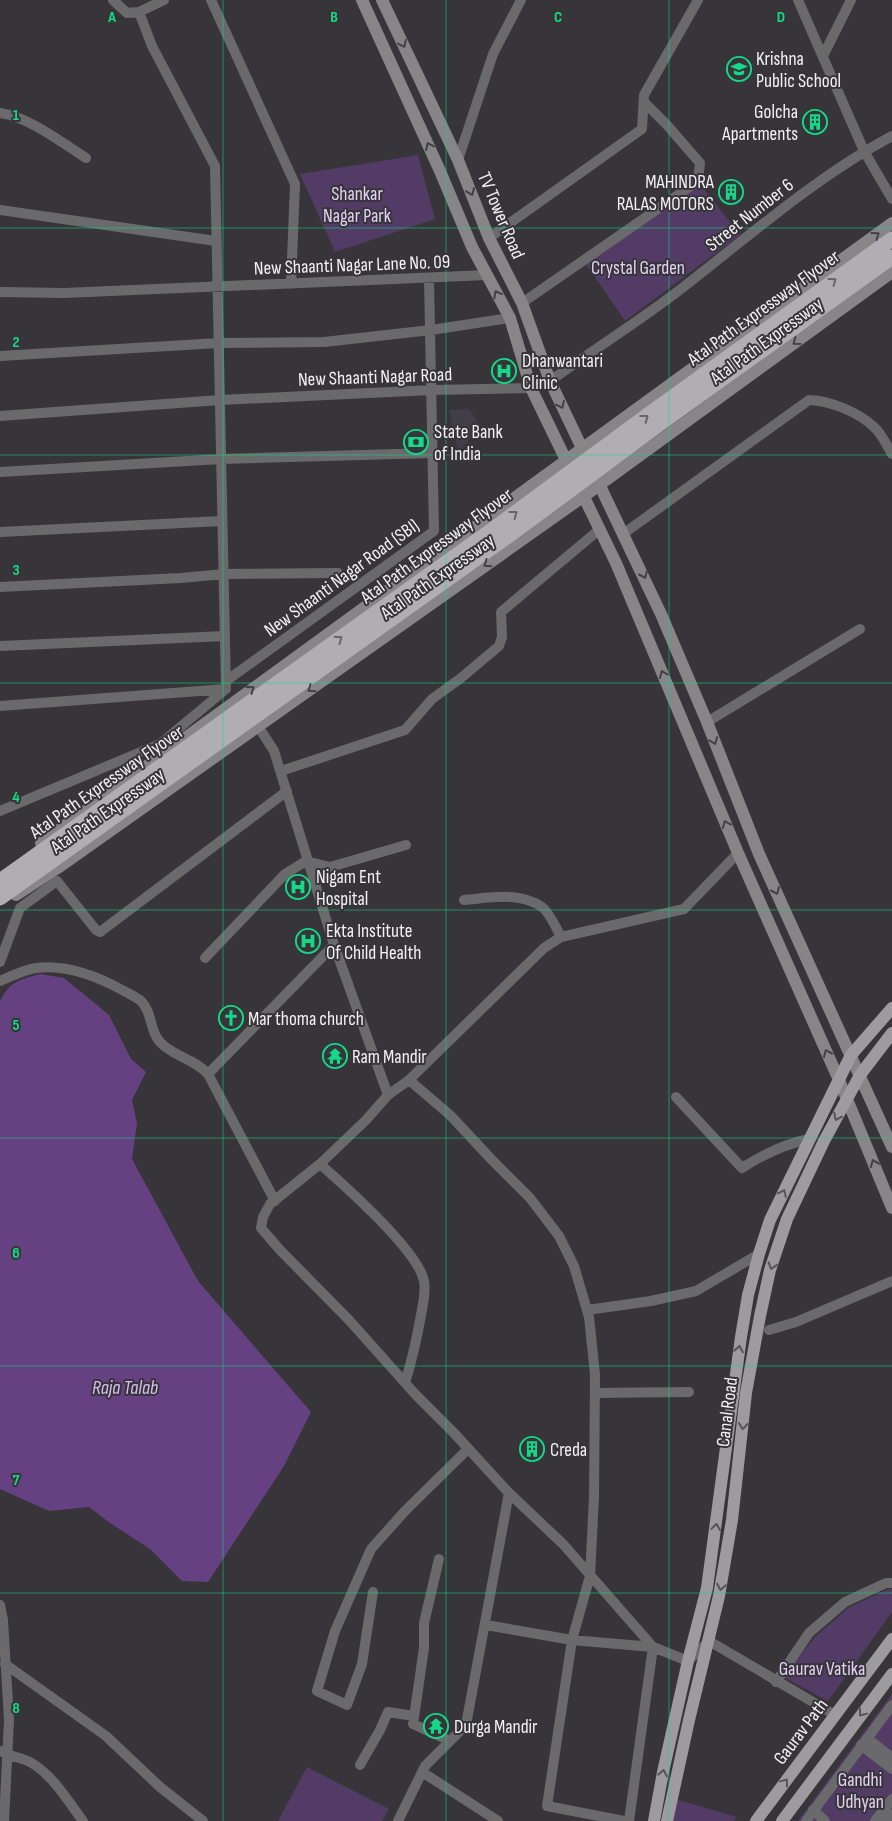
<svg xmlns="http://www.w3.org/2000/svg" width="892" height="1821" viewBox="0 0 892 1821" font-family="'Sofia Sans Condensed',sans-serif">
<style>
.built{fill:#423e47}
.green{fill:#523c65}
.water{fill:#654182}
.lines{fill:none;stroke-linecap:round;stroke-linejoin:round}
.street{stroke:#6a696b;stroke-width:10}
.secondary{stroke:#878588;stroke-width:12}
.primary{stroke:#9d9b9f;stroke-width:12}
.highway{stroke:#b0aeb3;stroke-width:15}
.oneway{stroke:#434145}
.oneway2{stroke:#67656a}
.oneway3{stroke:#565458}
.grid{fill:none;stroke:#14d989;stroke-width:1;stroke-opacity:0.55}
.labels{text-anchor:middle;stroke-width:4;stroke-linejoin:round;paint-order:stroke}
.poi-label{font-size:19px;fill:#f2f1f3;stroke:#373539;text-anchor:start}
.park-label{font-size:19px;fill:#e4d1f7;stroke:#373539}
.street-label{font-size:19px;fill:#f2f1f3;stroke:#373539}
.water-label{font-size:20px;font-style:italic;fill:#dabdf6;stroke:#373539}
.grid-label{font-size:16px;text-anchor:middle;font-weight:bold;fill:#14d989;stroke:#373539;stroke-width:4;stroke-linejoin:round;paint-order:stroke}
</style>
<rect width="100%" height="100%" fill="#373539"/>
<path class="built" d="M469,409L480,425L459,453L449,410Z"/>
<path class="green" d="M418,155L435,219L335,252L300,174Z
M698,181L740,235L625,321L586,264Z
M892,1589V1612L828,1701L783,1677L815,1637L848,1608L886,1590Z
M892,1694V1821H798Z
M307,1767L389,1809L382,1821H278Z
M678,1800L737,1817L734,1821H670Z"/>
<path class="water" d="M40,974L64,978L109,1015L131,1059L146,1072L132,1100L137,1123L132,1159L198,1281L311,1412L284,1466L208,1582L182,1581L150,1549L110,1523L89,1507L49,1511L0,1489V1002C9,981 20,980 40,974Z"/>
<g class="lines">
<path class="street" d="M113,0L127,13L139,12
M164,0L139,12L152,46L215,166L226,689
M211,0L295,184L291,284
M798,0L864,151L892,199
M823,56L851,0
M0,113C29,117 61,142 86,158
M458,160L493,54L521,0
M0,210L216,241
M489,238L642,129L644,95L698,0
M0,292L64,293L487,275
M522,303L698,181L700,163L667,125L644,102
M0,356L219,343L324,342L431,330L510,318
M0,416L220,400L432,390L531,388L550,381C592,351 636,323 677,292C747,238 814,178 892,136
M0,472L221,459L433,453
M0,532L222,521
M623,534L809,400C831,401 858,412 874,427C882,434 887,446 892,454
M0,587L181,578L224,574L338,573
M0,646L225,636
M226,681L434,531L429,279
M0,706L226,689
M707,722L860,629
M258,726L274,751L334,945L388,1095
M281,771L405,730L432,699L461,678L499,646L502,637L501,612L600,529
M0,811L160,744L226,689
M738,853L684,909L561,937L544,948L409,1080L388,1095L366,1120L320,1164L270,1204L263,1217L261,1228L280,1250L349,1320L415,1394L454,1433L509,1493L563,1544L653,1647L688,1661L709,1641L835,1715
M464,900C489,898 519,891 542,907C548,911 557,929 561,937
M205,958L285,874L306,861L330,867L406,845
M0,962L20,908L57,881L96,930L100,932L287,791
M0,981C11,976 24,970 36,968C66,964 99,977 124,991C130,994 136,997 141,1001C153,1013 149,1030 160,1042C172,1056 195,1059 208,1074L275,1201
M208,1074L334,945
M409,1080L450,1115L492,1160L530,1198L559,1236L574,1266L589,1317L595,1374L594,1497L590,1576L572,1640L547,1806L624,1821
M676,1097L742,1168C762,1155 785,1144 809,1139
M320,1164C345,1186 418,1251 424,1281C426,1292 423,1304 421,1315C417,1338 412,1360 405,1383
M587,1310L651,1301L696,1291L759,1254
M769,1330L796,1322L892,1281
M595,1393L689,1392
M439,1559L424,1623V1648L413,1724L450,1741
M373,1592L362,1664L347,1705L317,1691L335,1631L371,1549L405,1511L468,1449
M0,1605L3,1620L9,1720L4,1821
M486,1625L572,1640L653,1647L629,1821
M5,1664L106,1736L160,1787L203,1821
M776,1682L809,1633L845,1602L886,1583H892
M867,1738L892,1758
M861,1745L892,1769
M1,1751C10,1757 21,1757 30,1762C53,1775 68,1801 83,1821
M360,1765L380,1730L388,1712L414,1716
M422,1772L498,1821
M813,1810L825,1821
M398,1821L425,1766L466,1725L509,1493
M806,1821L892,1705
M875,1821L892,1799
M886,1821L892,1814"/>
<path class="secondary" d="M362,0L440,171L472,247L510,318L531,388L616,563L738,853L839,1080L892,1208
M382,0L458,160L489,238L522,303L550,381L661,614L707,722L759,854L892,1147
M41,843L892,223
M16,895L59,867L584,496L892,272"/>
<path class="primary" d="M654,1821L663,1772L688,1661L707,1588L741,1337L748,1295L759,1254L770,1220L851,1055L892,1008
M667,1821L689,1720L719,1596L732,1520L746,1393L760,1316L770,1270L787,1219L824,1141L860,1075L892,1033
M756,1821L892,1639
M782,1821L892,1674"/>
<path class="highway" d="M0,881L496,527L652,412L892,239
M0,898L515,531L661,423L892,257"/>
</g>
<defs><path id="oneway-chevron" d="M-2-3.5L2.5 0L-2 3.5" fill="none" stroke-width="1.6" stroke-linecap="round" stroke-linejoin="round" transform="scale(1.25)"/></defs>
<g class="oneway">
<use href="#oneway-chevron" transform="translate(403 44) rotate(65)"/>
<use href="#oneway-chevron" transform="translate(429 146) rotate(-115)"/>
<use href="#oneway-chevron" transform="translate(471 192) rotate(68)"/>
<use href="#oneway-chevron" transform="translate(876 235) rotate(-36)"/>
<use href="#oneway-chevron" transform="translate(497 294) rotate(-119)"/>
<use href="#oneway-chevron" transform="translate(796 342) rotate(144)"/>
<use href="#oneway-chevron" transform="translate(561 405) rotate(65)"/>
<use href="#oneway-chevron" transform="translate(487 564) rotate(145)"/>
<use href="#oneway-chevron" transform="translate(644 575) rotate(66)"/>
<use href="#oneway-chevron" transform="translate(663 674) rotate(-113)"/>
<use href="#oneway-chevron" transform="translate(251 689) rotate(-36)"/>
<use href="#oneway-chevron" transform="translate(311 689) rotate(145)"/>
<use href="#oneway-chevron" transform="translate(714 741) rotate(69)"/>
<use href="#oneway-chevron" transform="translate(726 824) rotate(-113)"/>
<use href="#oneway-chevron" transform="translate(776 891) rotate(66)"/>
<use href="#oneway-chevron" transform="translate(827 1053) rotate(-114)"/>
<use href="#oneway-chevron" transform="translate(874 1163) rotate(-112)"/>
</g>
<g class="oneway2">
<use href="#oneway-chevron" transform="translate(833 281) rotate(-36)"/>
<use href="#oneway-chevron" transform="translate(645 418) rotate(-37)"/>
<use href="#oneway-chevron" transform="translate(514 514) rotate(-37)"/>
<use href="#oneway-chevron" transform="translate(339 639) rotate(-35)"/>
</g>
<g class="oneway3">
<use href="#oneway-chevron" transform="translate(837 1117) rotate(117)"/>
<use href="#oneway-chevron" transform="translate(783 1193) rotate(-65)"/>
<use href="#oneway-chevron" transform="translate(772 1266) rotate(107)"/>
<use href="#oneway-chevron" transform="translate(739 1349) rotate(-81)"/>
<use href="#oneway-chevron" transform="translate(743 1426) rotate(96)"/>
<use href="#oneway-chevron" transform="translate(716 1527) rotate(-82)"/>
<use href="#oneway-chevron" transform="translate(721 1587) rotate(100)"/>
<use href="#oneway-chevron" transform="translate(862 1713) rotate(127)"/>
<use href="#oneway-chevron" transform="translate(663 1773) rotate(-79)"/>
<use href="#oneway-chevron" transform="translate(785 1782) rotate(-53)"/>
</g>
<path class="grid" d="M223,0V1821M446,0V1821M669,0V1821M0,228H892M0,455H892M0,683H892M0,910H892M0,1138H892M0,1366H892M0,1593H892"/>
<defs>
<symbol id="school-ring" viewBox="-11 -11 22 22"><circle r="9.5" fill="#373539" stroke="#14d989" stroke-width="1.5"/><path d="M0-5L7-2L0 1L-7-2ZM-4 1L0 2.5L4 1V4Q0 6-4 4Z" fill="#14d989"/></symbol>
<symbol id="building-ring" viewBox="-11 -11 22 22"><circle r="9.5" fill="#373539" stroke="#14d989" stroke-width="1.5"/><path d="M-4-6H4V6H1V3H-1V6H-4ZM-2.5-4.3h1.7v1.8h-1.7ZM.8-4.3h1.7v1.8H.8ZM-2.5-1h1.7V.8h-1.7ZM.8-1h1.7V.8H.8Z" fill="#14d989"/></symbol>
<symbol id="hospital-ring" viewBox="-11 -11 22 22"><circle r="9.5" fill="#373539" stroke="#14d989" stroke-width="1.5"/><path d="M-5-5h3v3.5h4V-5h3V5h-3V1.5h-4V5h-3Z" fill="#14d989"/></symbol>
<symbol id="bank-ring" viewBox="-11 -11 22 22"><circle r="9.5" fill="#373539" stroke="#14d989" stroke-width="1.5"/><path d="M-6-4H6V4H-6ZM0-2.3a2.3 2.3 0 1 0 0 4.6a2.3 2.3 0 1 0 0-4.6Z" fill="#14d989"/></symbol>
<symbol id="church-ring" viewBox="-11 -11 22 22"><circle r="9.5" fill="#373539" stroke="#14d989" stroke-width="1.5"/><path d="M-1.2-6h2.4v3.5h3.3v2.4h-3.3V6h-2.4V-.1h-3.3v-2.4h3.3Z" fill="#14d989"/></symbol>
<symbol id="temple-ring" viewBox="-11 -11 22 22"><circle r="9.5" fill="#373539" stroke="#14d989" stroke-width="1.5"/><path d="M0-6L5-2H3V0L6.5 2.5H4V6H1.5V3h-3V6H-4V2.5H-6.5L-3 0V-2H-5Z" fill="#14d989"/></symbol>
</defs>
<g fill-rule="evenodd">
<use href="#school-ring" x="725" y="55" width="28" height="28"/>
<use href="#building-ring" x="801" y="108" width="28" height="28"/>
<use href="#building-ring" x="717" y="178" width="28" height="28"/>
<use href="#hospital-ring" x="490" y="357" width="28" height="28"/>
<use href="#bank-ring" x="402" y="428" width="28" height="28"/>
<use href="#hospital-ring" x="284" y="873" width="28" height="28"/>
<use href="#hospital-ring" x="294" y="927" width="28" height="28"/>
<use href="#church-ring" x="217" y="1004" width="28" height="28"/>
<use href="#temple-ring" x="321" y="1042" width="28" height="28"/>
<use href="#building-ring" x="518" y="1435" width="28" height="28"/>
<use href="#temple-ring" x="422" y="1712" width="28" height="28"/>
</g>
<g class="labels">
<g class="poi-label">
<text x="756" y="65">Krishna<tspan x="756" dy="22">Public School</tspan></text>
<text x="798" y="118" text-anchor="end">Golcha<tspan x="798" dy="22">Apartments</tspan></text>
<text x="714" y="188" text-anchor="end">MAHINDRA<tspan x="714" dy="22">RALAS MOTORS</tspan></text>
<text x="522" y="367">Dhanwantari<tspan x="522" dy="22">Clinic</tspan></text>
<text x="434" y="438">State Bank<tspan x="434" dy="22">of India</tspan></text>
<text x="316" y="883">Nigam Ent<tspan x="316" dy="22">Hospital</tspan></text>
<text x="326" y="937">Ekta Institute<tspan x="326" dy="22">Of Child Health</tspan></text>
<text x="248" y="1025">Mar thoma church</text>
<text x="352" y="1063">Ram Mandir</text>
<text x="550" y="1456">Creda</text>
<text x="454" y="1733">Durga Mandir</text>
</g>
<g class="park-label">
<text x="357" y="200">Shankar<tspan x="357" dy="22">Nagar Park</tspan></text>
<text x="638" y="274">Crystal Garden</text>
<text x="822" y="1675">Gaurav Vatika</text>
<text x="860" y="1786">Gandhi<tspan x="860" dy="22">Udhyan</tspan></text>
</g>
<g class="street-label">
<text transform="translate(749 214) rotate(-38)" y="7">Street Number 6</text>
<text transform="translate(502 215) rotate(67)" y="7">TV Tower Road</text>
<text transform="translate(352 264) rotate(-2)" y="7">New Shaanti Nagar Lane No. 09</text>
<text transform="translate(763 307) rotate(-36)" y="7">Atal Path Expressway Flyover</text>
<text transform="translate(766 340) rotate(-36)" y="7">Atal Path Expressway</text>
<text transform="translate(375 376) rotate(-2)" y="7">New Shaanti Nagar Road</text>
<text transform="translate(436 545) rotate(-36)" y="7">Atal Path Expressway Flyover</text>
<text transform="translate(437 576) rotate(-35)" y="7">Atal Path Expressway</text>
<text transform="translate(341 577) rotate(-36)" y="7">New Shaanti Nagar Road (SBI)</text>
<text transform="translate(106 781) rotate(-35)" y="7">Atal Path Expressway Flyover</text>
<text transform="translate(107 810) rotate(-35)" y="7">Atal Path Expressway</text>
<text transform="translate(726 1412) rotate(-83)" y="7">Canal Road</text>
<text transform="translate(800 1731) rotate(-53)" y="7">Gaurav Path</text>
</g>
<g class="water-label">
<text x="125" y="1394">Raja Talab</text>
</g>
</g>
<g class="grid-label">
<text x="112" y="22">A</text>
<text x="334" y="22">B</text>
<text x="558" y="22">C</text>
<text x="781" y="22">D</text>
<text x="16" y="120">1</text>
<text x="16" y="347">2</text>
<text x="16" y="575">3</text>
<text x="16" y="802">4</text>
<text x="16" y="1030">5</text>
<text x="16" y="1258">6</text>
<text x="16" y="1485">7</text>
<text x="16" y="1713">8</text>
</g>
</svg>
